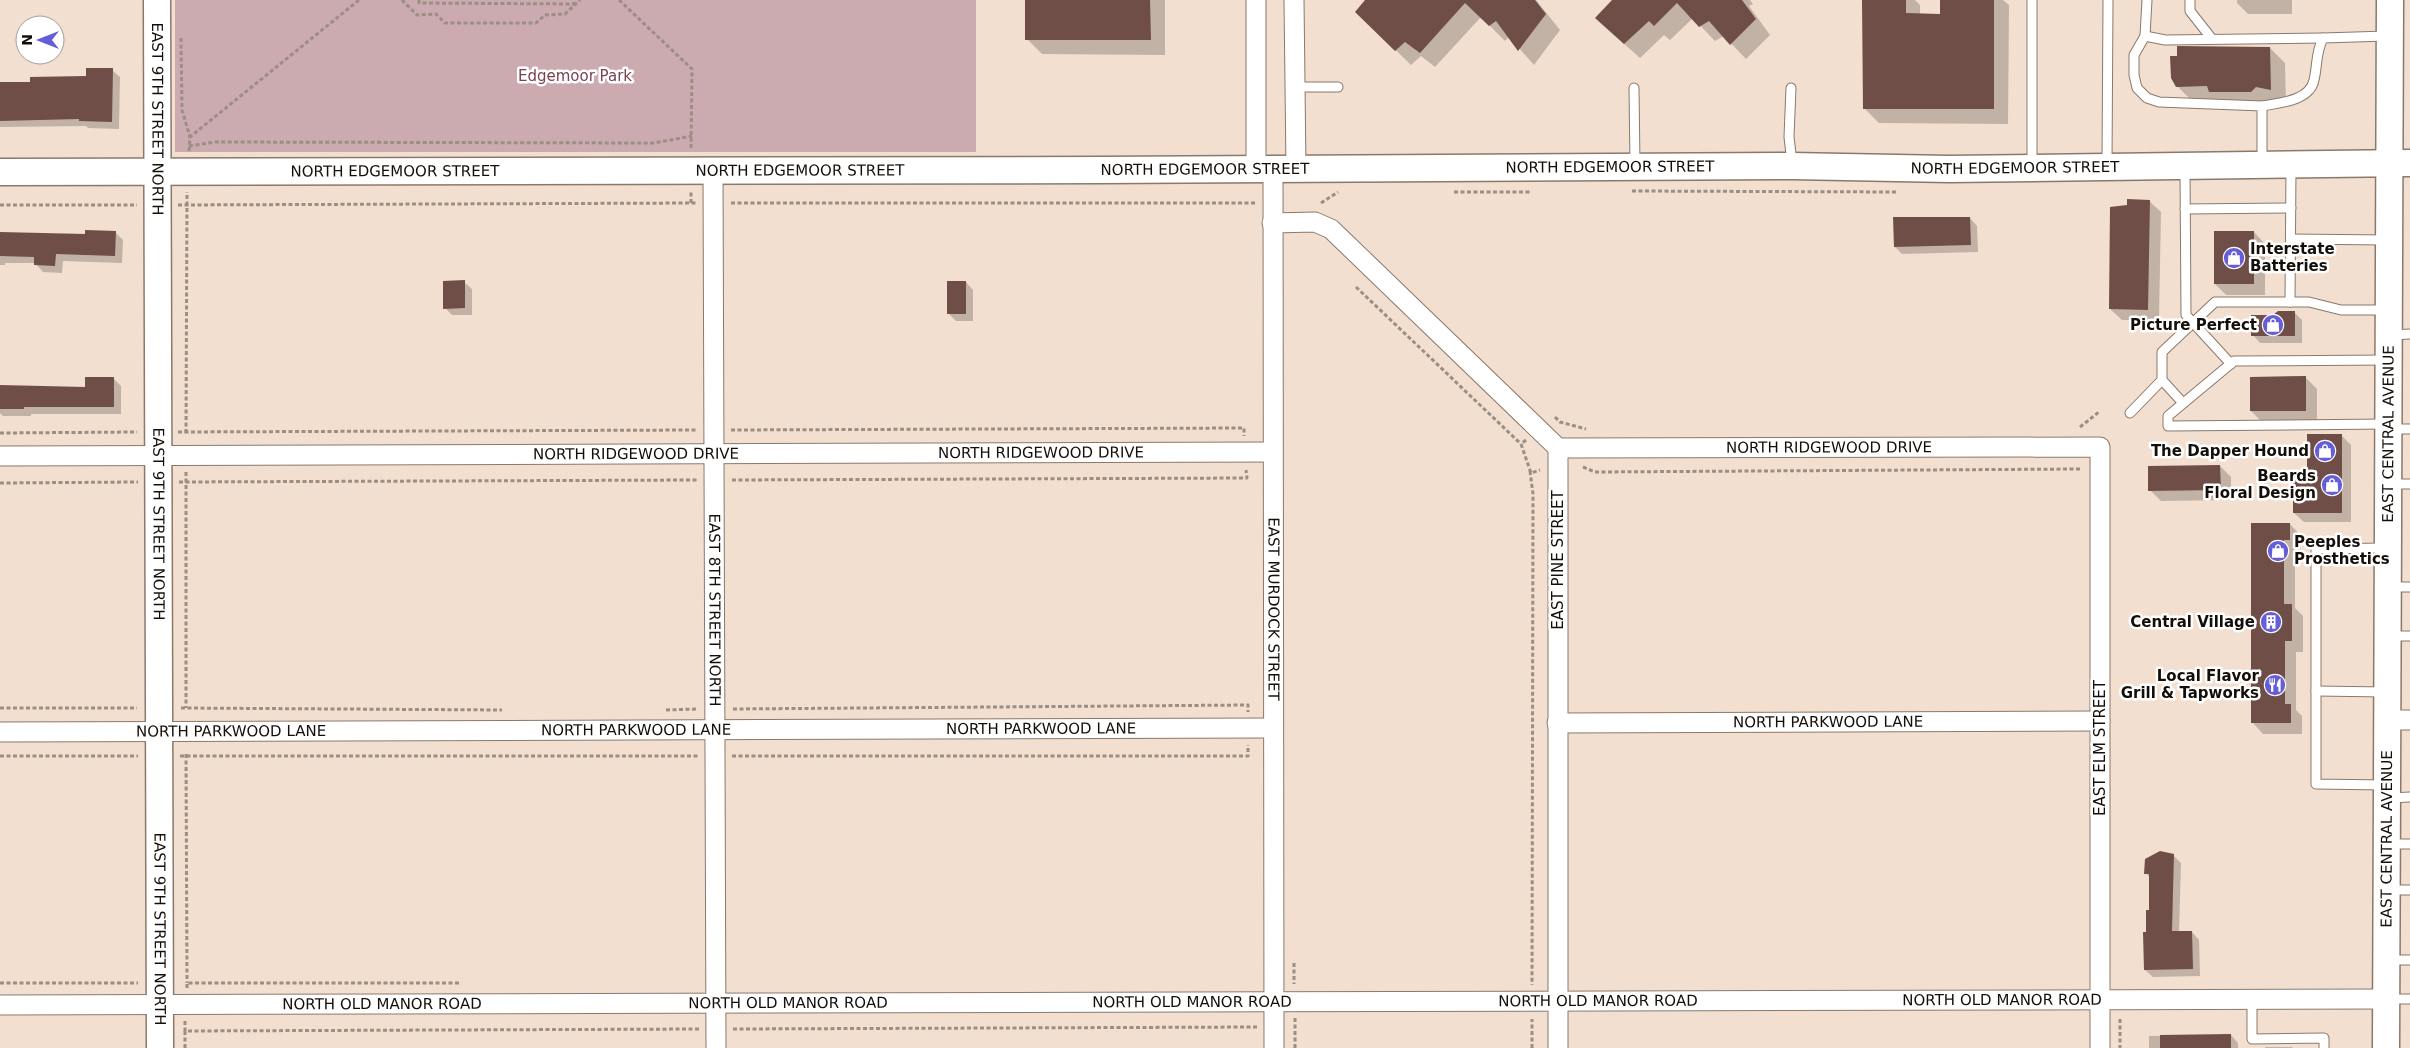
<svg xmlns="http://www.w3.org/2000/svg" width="2410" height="1048" viewBox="0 0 2410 1048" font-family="'DejaVu Sans',sans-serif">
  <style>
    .green { fill: #cbaab0 }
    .shadow { fill: #0003 }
    .building { fill: #6f4e47 }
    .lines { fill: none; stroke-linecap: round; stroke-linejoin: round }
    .lane-casing { stroke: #8a796b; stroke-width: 11 }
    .street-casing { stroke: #8a796b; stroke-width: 21 }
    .secondary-casing { stroke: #8a796b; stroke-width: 29 }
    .path { stroke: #9c8e82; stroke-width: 3; stroke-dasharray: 4 2.5; stroke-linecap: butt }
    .lane { stroke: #fff; stroke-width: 9 }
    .street { stroke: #fff; stroke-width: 19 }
    .secondary { stroke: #fff; stroke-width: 26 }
    .labels { text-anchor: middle; stroke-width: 5; stroke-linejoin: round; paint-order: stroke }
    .park-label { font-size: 15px; fill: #78424f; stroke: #fff }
    .street-label { font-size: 15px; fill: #140e09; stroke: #fff }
    .poi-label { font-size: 15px; font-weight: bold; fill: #140e09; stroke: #fff; text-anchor: end }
  </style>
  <rect width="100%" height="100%" fill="#f2dfcf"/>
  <rect class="green" x="175" y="0" width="801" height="152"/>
  <g class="shadow">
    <polygon points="1027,0 1165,0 1165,55 1042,54 1027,39"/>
    <polygon points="1367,0 1536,0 1560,30 1534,65 1509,37 1505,41 1481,17 1435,67 1421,56 1411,65 1357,12"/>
    <polygon points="1614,0 1750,0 1753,4 1749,6 1770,35 1746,59 1724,36 1715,41 1693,18 1670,40 1664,35 1640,58 1612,33"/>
    <polygon points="1863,0 1915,0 1920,5 1920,15 1941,15 1941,0 2003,0 2009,5 2008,124 1879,123 1864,108"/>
    <polygon points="2237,0 2292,0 2292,14 2248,14 2237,3"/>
    <polygon points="2270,48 2285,63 2286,104 2267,107 2193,102 2177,86"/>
    <polygon points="112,70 120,77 119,129 88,128 86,126 0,127 0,94 31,83 87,77"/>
    <polygon points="2149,201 2161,212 2159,320 2122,320 2110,309"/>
    <polygon points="1970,218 1977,226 1978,252 1902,254 1895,247"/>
    <polygon points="115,232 123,240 122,263 63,261 62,273 43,272 35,263 5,263 5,265 0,265 0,234 87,236"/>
    <polygon points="2254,232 2265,244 2265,295 2226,295 2215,284"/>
    <polygon points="464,282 472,289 472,315 452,315 445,308"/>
    <polygon points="966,282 973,290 973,321 956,321 949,314"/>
    <polygon points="2295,313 2302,320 2302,343 2260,343 2253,335 2253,316"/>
    <polygon points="113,378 121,386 121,414 31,414 31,416 3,416 0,413 0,387 86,388"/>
    <polygon points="2306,378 2317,389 2317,422 2262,422 2251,411"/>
    <polygon points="2341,435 2351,445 2351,522 2304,522 2294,513"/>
    <polygon points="2220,466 2231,477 2231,500 2161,501 2150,490"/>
    <polygon points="2252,524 2290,524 2301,536 2301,551 2295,551 2295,608 2303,616 2303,652 2296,652 2296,710 2302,716 2302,734 2263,734 2252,722"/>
    <polygon points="2173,855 2181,863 2179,933 2192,932 2199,940 2200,976 2153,977 2145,970 2150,911 2150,878 2146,873"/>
    <polygon points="2231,1035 2238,1043 2238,1048 2149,1048 2149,1036"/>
    <polygon points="2265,1047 2292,1047 2293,1048 2265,1048"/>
  </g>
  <g class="building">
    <polygon points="1025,0 1150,0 1151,40 1025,40"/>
    <polygon points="1365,0 1535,0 1546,14 1518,51 1496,21 1489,26 1465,3 1420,53 1405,42 1395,51 1355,12"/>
    <polygon points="1612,0 1742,0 1756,19 1730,45 1709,21 1699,27 1677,3 1654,26 1649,21 1624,44 1595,18"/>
    <polygon points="1862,0 1906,0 1906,13 1940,14 1940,0 1994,0 1994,109 1863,109"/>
    <polygon points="2177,46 2270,47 2271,90 2256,87 2251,92 2209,92 2207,86 2176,87 2171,78 2170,56 2177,56"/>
    <polygon points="86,68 113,68 112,122 79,121 79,119 0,121 0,82 30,82 30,77 86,76"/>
    <polygon points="2127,199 2150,200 2148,310 2109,309 2110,207 2127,205"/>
    <polygon points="1893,217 1970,217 1971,245 1894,247"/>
    <polygon points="85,230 116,231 115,256 56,254 55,266 34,265 34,257 0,256 0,232 85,234"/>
    <rect x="2214" y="231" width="40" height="53"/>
    <polygon points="465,280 465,308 443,309 443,281"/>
    <rect x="947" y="281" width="19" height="33"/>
    <polygon points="2278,311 2295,311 2295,336 2251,336 2251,315 2273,315"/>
    <polygon points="2306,376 2306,411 2250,411 2250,377"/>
    <polygon points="85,377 114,377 114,407 24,407 24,409 0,409 0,385 85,387"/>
    <polygon points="2307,434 2342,434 2342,513 2293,513 2293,477 2307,477"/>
    <polygon points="2220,465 2221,490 2148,491 2148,466"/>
    <polygon points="2251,523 2290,523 2290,540 2284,540 2284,604 2292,604 2292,641 2285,641 2285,704 2291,704 2291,723 2251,723"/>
    <polygon points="2160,851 2174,854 2172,931 2192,931 2193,969 2144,970 2143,932 2146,932 2146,910 2149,910 2149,874 2144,874 2145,859"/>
    <polygon points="2231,1034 2231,1048 2160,1048 2160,1035"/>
  </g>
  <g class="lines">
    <g class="lane-casing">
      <g id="lane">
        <polyline points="2147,0 2145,36 2134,55 2134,75 2137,88 2147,98 2159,102 2262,106 2262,164"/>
        <polyline points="2190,0 2190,11 2212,39"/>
        <polyline points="2145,36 2165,40 2323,38"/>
        <polyline points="1295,87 1338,87"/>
        <polyline points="1634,88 1635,165"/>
        <polyline points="1791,88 1789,137 1792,163"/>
        <path d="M2262 106C2279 103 2310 101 2314 80 2318 63 2315 55 2323 38L2387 36"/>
        <polyline points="2107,164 2108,0"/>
        <polyline points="2032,165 2032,0"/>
        <polyline points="2185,169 2186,315 2231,364"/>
        <polyline points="2185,209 2291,208"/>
        <polyline points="2291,239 2388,240"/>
        <polyline points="2290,302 2291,167"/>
        <polyline points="2390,335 2410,334"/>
        <polyline points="2162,380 2183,403"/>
        <polyline points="2130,413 2162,380 2162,352 2215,302 2309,302 2341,310 2387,310"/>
        <polyline points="2386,424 2168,426 2168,416 2234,361 2387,360"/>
        <polyline points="2391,429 2410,429"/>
        <polyline points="2390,484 2410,484"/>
        <polyline points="2385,548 2316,549 2316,784 2385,785"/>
        <polyline points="2390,587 2410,587"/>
        <polyline points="2390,636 2410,636"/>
        <polyline points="2316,691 2386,692"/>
        <polyline points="2390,798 2410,797"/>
        <polyline points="2389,844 2410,844"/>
        <polyline points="2388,890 2410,890"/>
        <polyline points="2389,960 2410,960"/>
        <polyline points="2389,999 2410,999"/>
        <polyline points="2252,1000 2252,1039 2324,1038 2324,1048"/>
      </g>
    </g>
    <g class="street-casing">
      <g id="street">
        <polyline points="1256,0 1256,169"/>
        <polyline points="1294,0 1296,169"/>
        <path id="s1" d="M1273 169 1274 1048"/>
        <path id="s2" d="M713 171 716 1048"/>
        <polyline points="1272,223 1315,222 1331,229 1558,448 1558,1048"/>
        <path id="s3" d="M1558 448 2100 447V1048"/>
        <path id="s4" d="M0 456 1273 452"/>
        <polyline points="2386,720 2410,720"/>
        <path id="s5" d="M1557 723 2100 721"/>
        <path id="s6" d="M0 732 1273 728"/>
        <path id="s7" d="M0 1005 2386 999"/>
      </g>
    </g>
    <g class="secondary-casing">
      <g id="secondary">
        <path id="s8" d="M157 0 160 1048"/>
        <path id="s9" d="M0 172 1101 170 1792 166 1949 169 2410 163"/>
        <path id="s10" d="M2386 1048 2390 0"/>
      </g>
    </g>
    <g class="path">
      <polyline points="402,0 417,15 436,14 445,23 536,23 545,15 565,14 580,0"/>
      <polyline points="419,0 419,3 574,4 574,0"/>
      <polyline points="619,0 692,69 691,150"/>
      <polyline points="181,38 182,110 190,137"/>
      <polyline points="189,146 215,142 654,143 692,136"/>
      <polyline points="189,151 190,137 359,0"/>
      <polyline points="1632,191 1898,192"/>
      <polyline points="1454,192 1530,192"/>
      <polyline points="691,203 691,191"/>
      <polyline points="731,203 1257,203"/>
      <polyline points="1321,203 1338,192"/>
      <polyline points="0,205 137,205"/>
      <polyline points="178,205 697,203"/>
      <polyline points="1356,287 1521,444"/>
      <polyline points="1555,417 1560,422 1586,429"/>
      <polyline points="2080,427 2099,412"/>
      <polyline points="731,430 1244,428 1244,436"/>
      <polyline points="178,432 697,430"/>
      <polyline points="0,433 137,432"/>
      <polyline points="186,433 187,192"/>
      <polyline points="1526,440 1521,444 1531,473 1540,470"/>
      <polyline points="1583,467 1595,472 2080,469"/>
      <polyline points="1530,471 1533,494 1532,985"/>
      <polyline points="186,472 186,708"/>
      <polyline points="732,480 1247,478 1246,470"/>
      <polyline points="179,482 698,480"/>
      <polyline points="0,483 138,482"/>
      <polyline points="0,708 137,708"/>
      <polyline points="181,708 502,710"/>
      <polyline points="733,709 1248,705 1248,712"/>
      <polyline points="666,710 697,709"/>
      <polyline points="186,754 187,983"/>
      <polyline points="0,756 138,756"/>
      <polyline points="180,756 698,756"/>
      <polyline points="732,756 1248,756 1248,745"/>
      <polyline points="1294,963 1294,984"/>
      <polyline points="0,983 138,983"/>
      <polyline points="187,988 187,983 459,983"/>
      <polyline points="1295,1018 1295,1048"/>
      <polyline points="2120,1019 2120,1048"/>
      <polyline points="185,1021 185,1031 699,1029"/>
      <polyline points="733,1029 1257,1027"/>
      <polyline points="185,1031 185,1048"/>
      <polyline points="1532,1048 1532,1019"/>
    </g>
    <use href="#lane" class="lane"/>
    <use href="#street" class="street"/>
    <use href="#secondary" class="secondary"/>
  </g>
  <defs>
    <g id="shop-disc" transform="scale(1.125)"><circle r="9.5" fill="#655ed7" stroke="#fff"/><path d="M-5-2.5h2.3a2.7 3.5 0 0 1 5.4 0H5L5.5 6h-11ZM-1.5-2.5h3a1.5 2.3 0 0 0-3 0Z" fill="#fff"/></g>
    <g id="building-disc" transform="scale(1.125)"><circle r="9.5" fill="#655ed7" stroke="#fff"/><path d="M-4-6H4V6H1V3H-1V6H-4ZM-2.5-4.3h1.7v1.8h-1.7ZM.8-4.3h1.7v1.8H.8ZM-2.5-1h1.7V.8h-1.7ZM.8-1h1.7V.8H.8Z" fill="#fff"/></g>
    <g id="restaurant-disc" transform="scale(1.125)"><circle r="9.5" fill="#655ed7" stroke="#fff"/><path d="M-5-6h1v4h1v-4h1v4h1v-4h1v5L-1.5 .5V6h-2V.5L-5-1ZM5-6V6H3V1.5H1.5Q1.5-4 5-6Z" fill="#fff"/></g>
  </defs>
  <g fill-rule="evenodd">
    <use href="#shop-disc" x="2234" y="258"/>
    <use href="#shop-disc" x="2273" y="325"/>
    <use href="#shop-disc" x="2325" y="451"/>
    <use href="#shop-disc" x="2332" y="485"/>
    <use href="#shop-disc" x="2278" y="551"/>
    <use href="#building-disc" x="2271" y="622"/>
    <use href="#restaurant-disc" x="2275" y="685"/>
  </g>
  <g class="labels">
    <g class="park-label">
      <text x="575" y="81">Edgemoor Park</text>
    </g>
    <g class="street-label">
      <text dy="5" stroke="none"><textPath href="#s8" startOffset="119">EAST 9TH STREET NORTH</textPath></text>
      <text dy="5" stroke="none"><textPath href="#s9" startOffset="1610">NORTH EDGEMOOR STREET</textPath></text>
      <text dy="5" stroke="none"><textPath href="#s9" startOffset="2015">NORTH EDGEMOOR STREET</textPath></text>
      <text dy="5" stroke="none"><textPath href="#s9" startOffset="1205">NORTH EDGEMOOR STREET</textPath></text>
      <text dy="5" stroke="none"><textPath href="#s9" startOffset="395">NORTH EDGEMOOR STREET</textPath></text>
      <text dy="5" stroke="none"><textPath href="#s9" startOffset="800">NORTH EDGEMOOR STREET</textPath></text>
      <text dy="5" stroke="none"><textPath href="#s10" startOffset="614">EAST CENTRAL AVENUE</textPath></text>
      <text dy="5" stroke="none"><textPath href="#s3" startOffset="271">NORTH RIDGEWOOD DRIVE</textPath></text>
      <text dy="5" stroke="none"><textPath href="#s4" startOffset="1041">NORTH RIDGEWOOD DRIVE</textPath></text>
      <text dy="5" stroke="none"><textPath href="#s4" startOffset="636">NORTH RIDGEWOOD DRIVE</textPath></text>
      <text dy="5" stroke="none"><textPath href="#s8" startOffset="524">EAST 9TH STREET NORTH</textPath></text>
      <text transform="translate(1558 560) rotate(-90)" y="5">EAST PINE STREET</text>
      <text dy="5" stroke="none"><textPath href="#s1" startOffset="440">EAST MURDOCK STREET</textPath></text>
      <text dy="5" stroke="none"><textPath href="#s2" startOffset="439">EAST 8TH STREET NORTH</textPath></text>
      <text dy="5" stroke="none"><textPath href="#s5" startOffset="271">NORTH PARKWOOD LANE</textPath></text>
      <text dy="5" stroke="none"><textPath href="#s6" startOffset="1041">NORTH PARKWOOD LANE</textPath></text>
      <text dy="5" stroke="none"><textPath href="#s6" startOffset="636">NORTH PARKWOOD LANE</textPath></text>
      <text dy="5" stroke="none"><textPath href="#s6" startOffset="231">NORTH PARKWOOD LANE</textPath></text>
      <text transform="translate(2100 748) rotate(-90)" y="5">EAST ELM STREET</text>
      <text dy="5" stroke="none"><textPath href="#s10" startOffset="209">EAST CENTRAL AVENUE</textPath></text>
      <text dy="5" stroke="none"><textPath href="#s8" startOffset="929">EAST 9TH STREET NORTH</textPath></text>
      <text dy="5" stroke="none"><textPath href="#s7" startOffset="2002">NORTH OLD MANOR ROAD</textPath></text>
      <text dy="5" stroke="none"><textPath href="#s7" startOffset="1598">NORTH OLD MANOR ROAD</textPath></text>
      <text dy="5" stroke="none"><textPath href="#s7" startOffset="1192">NORTH OLD MANOR ROAD</textPath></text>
      <text dy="5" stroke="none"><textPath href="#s7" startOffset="788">NORTH OLD MANOR ROAD</textPath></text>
      <text dy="5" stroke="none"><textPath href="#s7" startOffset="382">NORTH OLD MANOR ROAD</textPath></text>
    </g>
    <g class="poi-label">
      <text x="2250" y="254" text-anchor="start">Interstate<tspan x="2250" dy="17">Batteries</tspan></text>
      <text x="2257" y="330">Picture Perfect</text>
      <text x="2309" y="456">The Dapper Hound</text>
      <text x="2316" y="481">Beards<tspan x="2316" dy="17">Floral Design</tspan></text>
      <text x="2294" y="547" text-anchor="start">Peeples<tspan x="2294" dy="17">Prosthetics</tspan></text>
      <text x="2255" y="627">Central Village</text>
      <text x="2259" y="681">Local Flavor<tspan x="2259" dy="17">Grill &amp; Tapworks</tspan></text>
    </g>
  </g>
  <g transform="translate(40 40) rotate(270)"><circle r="24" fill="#ffffff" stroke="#a19f9d"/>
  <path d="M0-4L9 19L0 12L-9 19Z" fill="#655ed7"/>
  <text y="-8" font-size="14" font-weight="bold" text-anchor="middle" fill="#140e09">N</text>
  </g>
</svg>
